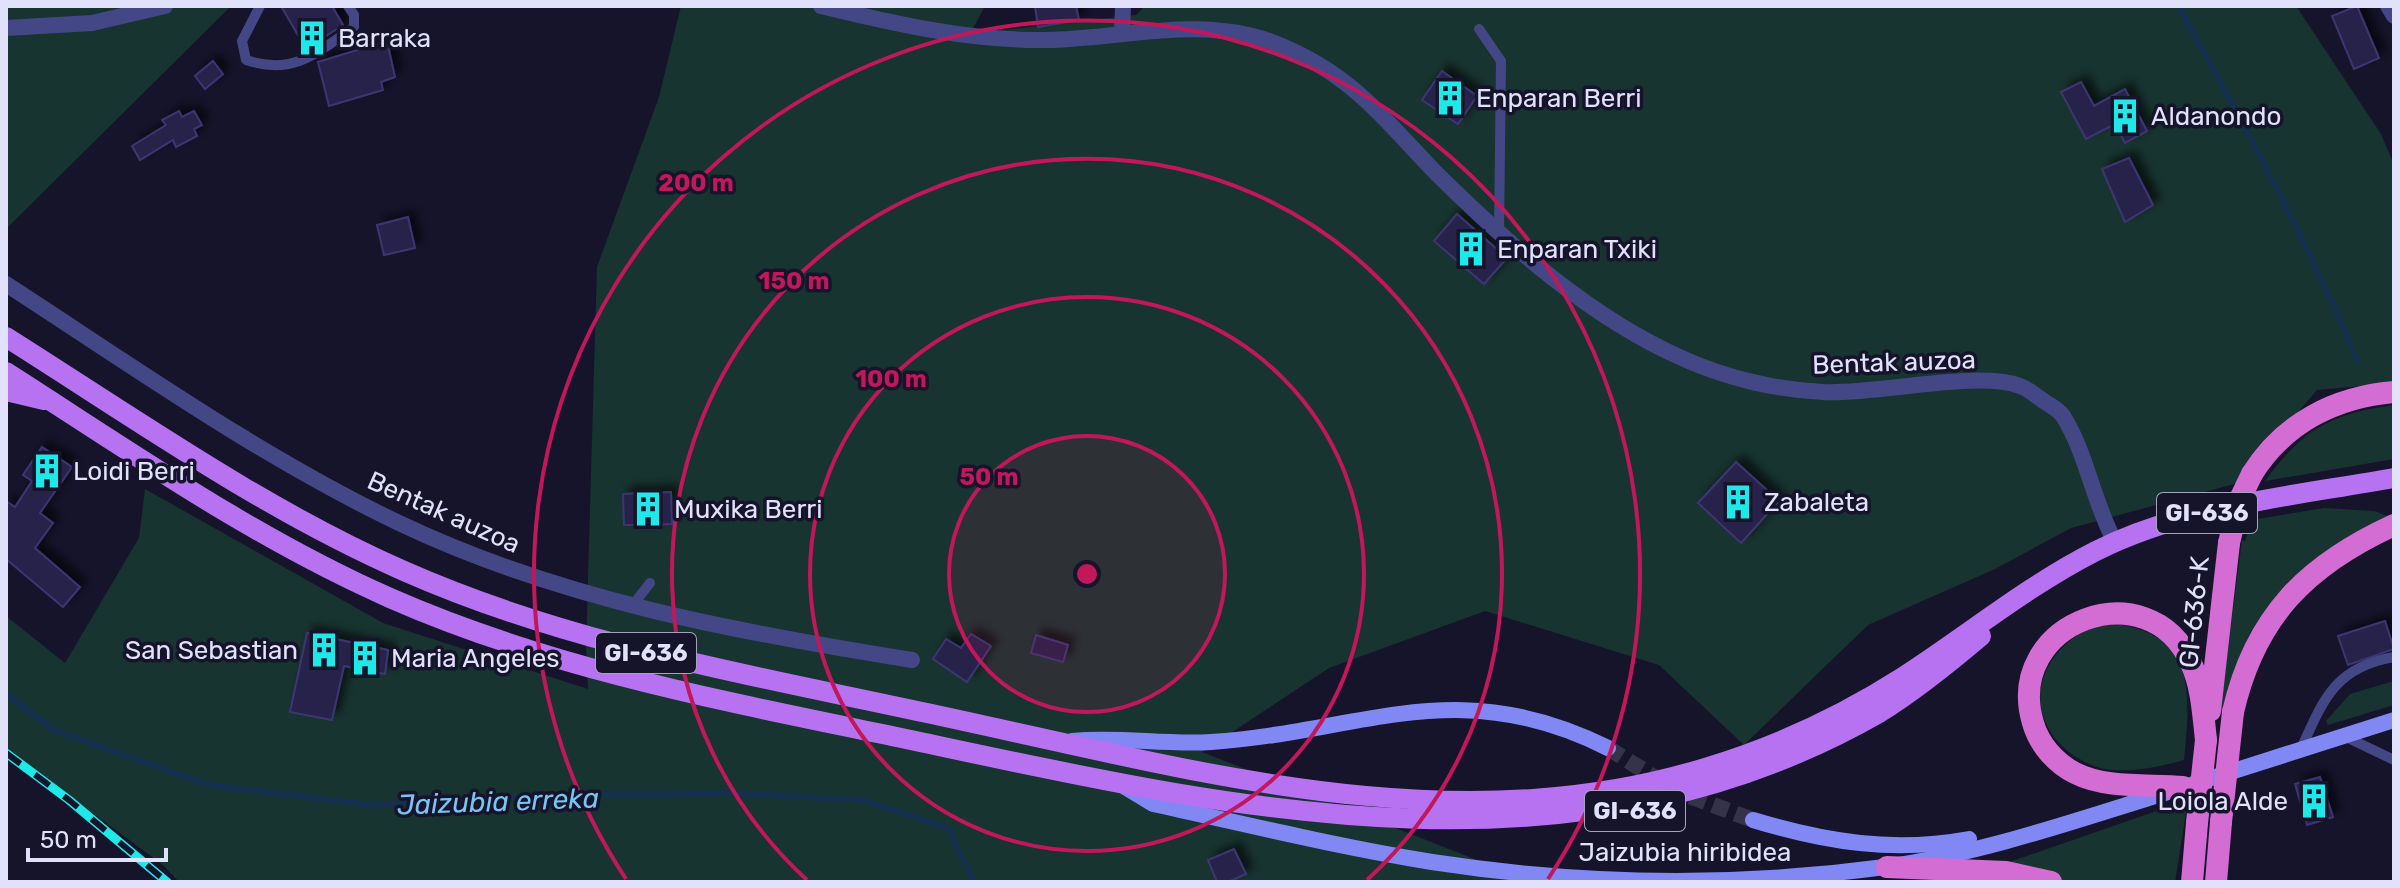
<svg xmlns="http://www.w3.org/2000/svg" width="2400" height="888" viewBox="0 0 2400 888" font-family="Rubik,sans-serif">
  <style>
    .green { fill: #183430 }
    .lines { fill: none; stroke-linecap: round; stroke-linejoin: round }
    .stream { stroke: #152f4e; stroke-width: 6 }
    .building { fill: #26224a; stroke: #3d3673; stroke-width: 2; filter: url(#shadow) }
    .secondary-tunnel { stroke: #34334a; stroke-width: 16; stroke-dasharray: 16 8; stroke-linecap: butt }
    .service { stroke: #444785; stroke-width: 10 }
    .minor { stroke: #444785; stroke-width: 16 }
    .secondary { stroke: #8188f3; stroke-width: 16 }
    .primary { stroke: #b672f1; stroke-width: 20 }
    .trunk { stroke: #d36cd3; stroke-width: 22 }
    .rail-casing { stroke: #1fe8e9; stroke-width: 9 }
    .rail { stroke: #16142b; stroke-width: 6; stroke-dasharray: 18; stroke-linecap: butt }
    .trunk-bridge { stroke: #d36cd3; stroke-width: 22 }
    .ring { fill: none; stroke: #c2185b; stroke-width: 4 }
    .labels { text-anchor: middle; stroke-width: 7; stroke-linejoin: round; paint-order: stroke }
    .shield { fill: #16142b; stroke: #a4a4bd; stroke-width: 2 }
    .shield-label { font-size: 24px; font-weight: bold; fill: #e1e1fc }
    .poi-label { font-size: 26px; fill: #e1e1fc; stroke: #16142b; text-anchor: start }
    .street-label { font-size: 26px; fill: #e1e1fc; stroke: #16142b }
    .water-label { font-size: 28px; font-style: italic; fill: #79c5f2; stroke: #16142b }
    .centre { fill: #c2185b; stroke: #16142b; stroke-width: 4 }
    .ring-label { font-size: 24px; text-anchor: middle; font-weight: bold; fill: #c2185b; stroke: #16142b; stroke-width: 7; stroke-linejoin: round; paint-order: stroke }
  </style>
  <defs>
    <filter id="shadow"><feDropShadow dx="7" dy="-7" stdDeviation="4" flood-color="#0009"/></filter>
  </defs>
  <rect width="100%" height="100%" fill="#16142b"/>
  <g class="green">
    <polygon points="6,6 231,6 6,229"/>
    <polygon points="681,6 985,6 970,34 1136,15 1145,6 2296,6 2381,134 2394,165 2394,383 2317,390 2238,483 2071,528 1995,569 1868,625 1744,745 1659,665 1485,611 1329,668 1202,752 1533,882 179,882 163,865 6,749 6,616 65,663 139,538 145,489 383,623 588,689 586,647 597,267 659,97"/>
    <path d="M2394 405V459L2265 481C2303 429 2330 414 2394 405Z"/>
    <path d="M2324 508 2374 511 2388 516C2330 544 2280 578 2249 636 2237 659 2231 688 2223 713L2220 712 2242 540 2245 541 2252 520Z"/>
    <path d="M2107 623C2196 631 2191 689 2184 760 2156 768 2115 777 2087 763 2029 735 2024 671 2078 635 2086 630 2098 627 2107 623Z"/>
    <polygon points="2394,681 2394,705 2328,725 2326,721 2350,694"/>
    <polygon points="2188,800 2175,882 1990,882 1998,866"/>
  </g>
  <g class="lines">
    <g class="stream">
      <path d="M2178 6C2243 122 2306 237 2357 361"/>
      <polyline points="6,694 54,730 209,785 370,805 530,796 729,793 862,800 948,828 974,882"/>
    </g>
  </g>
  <g class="building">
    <polygon points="281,6 332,6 343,25 306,49"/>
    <polygon points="1035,6 1076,6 1079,20 1038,27"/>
    <polygon points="2357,6 2379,58 2354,69 2332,16"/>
    <polygon points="387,41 395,77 381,82 383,90 329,106 318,62"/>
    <polygon points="213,61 223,74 205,89 195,76"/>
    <polygon points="1442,71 1477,96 1458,124 1422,100"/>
    <polygon points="2081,82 2094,106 2125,89 2147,131 2125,143 2115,124 2086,139 2061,92"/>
    <polygon points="179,111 182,117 194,111 202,125 194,129 197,136 176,147 173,140 140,160 132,146 166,125 162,120"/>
    <polygon points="2129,158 2153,205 2125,222 2102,169"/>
    <polygon points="1457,214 1507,258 1484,284 1434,241"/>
    <polygon points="408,217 415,248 384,255 377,225"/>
    <polygon points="42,447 72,467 40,513 53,523 35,548 80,587 63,607 6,559 6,501 15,507 32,481 23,475"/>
    <polygon points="1736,462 1779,501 1741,543 1698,503"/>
    <polygon points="671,492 672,524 624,525 623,494"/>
    <polygon points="2385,621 2394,649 2348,665 2338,636"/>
    <polygon points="307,633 388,650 385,674 344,666 332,720 290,712"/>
    <polygon points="971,634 991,646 967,682 933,659 946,639 961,648"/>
    <polygon points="1036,635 1068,645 1063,662 1031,653"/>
    <polygon points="2320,777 2333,817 2307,825 2295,784"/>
    <polygon points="1234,849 1246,874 1228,882 1217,882 1208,860"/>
  </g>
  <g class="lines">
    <polyline class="secondary-tunnel" points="1608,748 1676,791 1753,820"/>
    <g class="service">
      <path d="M260 6 242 41 246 60C293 76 317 53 354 27V15L348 6"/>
      <polyline points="1479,29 1501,61 1499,232"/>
      <polyline points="632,606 650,583"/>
      <polyline points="2344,736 2394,760"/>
      <path d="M2301 749C2323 700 2335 667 2394 657"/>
    </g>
    <g class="minor">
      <path d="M821 6C895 24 970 41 1046 40 1120 39 1200 15 1272 42 1350 72 1381 116 1436 173 1508 244 1590 318 1684 359 1726 378 1777 390 1823 392 1875 395 1978 370 2020 386 2029 389 2037 397 2045 402 2052 406 2059 410 2063 416 2087 454 2093 502 2115 542"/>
      <polyline points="2388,6 2394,16"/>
      <polyline points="6,28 92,23 165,6"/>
      <polyline points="1122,32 1123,6"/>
      <path d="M6 284C134 367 261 457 399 523 561 600 736 632 912 660"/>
    </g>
    <g class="secondary">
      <path d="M1072 741C1118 736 1164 745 1211 742 1362 732 1457 672 1608 748"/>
      <polyline points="2193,784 2394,720"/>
      <path d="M1125 787 1153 804C1245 824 1338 847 1432 862 1581 885 1735 887 1885 867 1983 853 2077 820 2171 791"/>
      <path d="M1753 820C1826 842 1893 853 1969 839"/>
    </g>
    <g class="primary">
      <path d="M6 337C136 419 263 509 404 571 569 644 746 674 922 712 1179 766 1445 847 1705 768 1775 747 1842 716 1903 677 1968 635 2027 586 2096 551 2187 505 2295 496 2394 478"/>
      <path d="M6 372C131 452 254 538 390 598 556 671 734 703 911 740 1238 810 1573 888 1879 713 1916 690 1948 664 1981 636"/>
      <polyline points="6,391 44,400"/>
    </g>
    <g class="trunk">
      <path d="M2252 474C2284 423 2335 397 2394 392"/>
      <polyline points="2210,711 2229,543"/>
      <path d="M2233 712C2255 616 2307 565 2394 525"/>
      <path d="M2183 787C2149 784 2106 789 2075 773 2055 763 2039 744 2033 723 2003 622 2149 568 2191 663 2202 687 2203 714 2206 740"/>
      <polyline points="1887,867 2006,872 2051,882"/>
      <polyline points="2192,882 2197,823"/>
      <polyline points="2216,882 2221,822"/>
    </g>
    <g class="rail-casing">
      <polyline id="rail" points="6,753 69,800 167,882"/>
    </g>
    <use href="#rail" class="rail"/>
    <g class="trunk-bridge">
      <polyline points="2229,543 2239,501 2252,474"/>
      <polyline points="2221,822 2233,712"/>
      <polyline points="2197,823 2206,740"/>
    </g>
  </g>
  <circle cx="1087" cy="574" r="138" fill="#c2185b" fill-opacity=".12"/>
  <g class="ring">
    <circle cx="1087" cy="574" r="138"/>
    <circle cx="1087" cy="574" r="277"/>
    <path d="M807 880A415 415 0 1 1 1367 880"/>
    <path d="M626 879A553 553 0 1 1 1548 879"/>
  </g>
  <defs>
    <g id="building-bare" transform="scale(2.76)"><path d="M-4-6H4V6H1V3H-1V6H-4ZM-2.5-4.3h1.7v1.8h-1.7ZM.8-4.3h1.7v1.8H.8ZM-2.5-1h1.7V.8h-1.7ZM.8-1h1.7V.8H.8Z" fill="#1fe8e9" stroke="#16142b" stroke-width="2.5" paint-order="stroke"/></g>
  </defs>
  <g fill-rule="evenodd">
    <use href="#building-bare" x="312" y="38"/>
    <use href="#building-bare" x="1450" y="98"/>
    <use href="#building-bare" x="2125" y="116"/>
    <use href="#building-bare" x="1471" y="249"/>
    <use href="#building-bare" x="47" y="471"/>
    <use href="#building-bare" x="1738" y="502"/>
    <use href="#building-bare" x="648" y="509"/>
    <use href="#building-bare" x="324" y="650"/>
    <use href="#building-bare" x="365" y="658"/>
    <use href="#building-bare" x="2314" y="801"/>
  </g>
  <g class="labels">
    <g class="shield">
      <rect x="2157" y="493" width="100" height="40" rx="6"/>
      <rect x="596" y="633" width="100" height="40" rx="6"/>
      <rect x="1585" y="791" width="100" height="40" rx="6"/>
    </g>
    <g class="shield-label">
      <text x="2207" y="521">GI-636</text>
      <text x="646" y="661">GI-636</text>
      <text x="1635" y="819">GI-636</text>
    </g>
    <g class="poi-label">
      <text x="338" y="47">Barraka</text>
      <text x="1476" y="107">Enparan Berri</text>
      <text x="2151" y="125">Aldanondo</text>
      <text x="1497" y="258">Enparan Txiki</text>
      <text x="73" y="480">Loidi Berri</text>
      <text x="1764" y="511">Zabaleta</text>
      <text x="674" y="518">Muxika Berri</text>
      <text x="298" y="659" text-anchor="end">San Sebastian</text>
      <text x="391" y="667">Maria Angeles</text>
      <text x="2288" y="810" text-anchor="end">Loiola Alde</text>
    </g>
    <g class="street-label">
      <text transform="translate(1894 362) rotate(-2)" y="9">Bentak auzoa</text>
      <text transform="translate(444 512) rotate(24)" y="9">Bentak auzoa</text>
      <text transform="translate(2194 612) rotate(-84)" y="9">GI-636-K</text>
      <text x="1685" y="861">Jaizubia hiribidea</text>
    </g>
    <g class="water-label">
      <text transform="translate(498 801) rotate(-2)" y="10">Jaizubia erreka</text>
    </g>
  </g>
  <circle cx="1087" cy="574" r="12" class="centre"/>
  <g class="ring-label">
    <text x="696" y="191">200 m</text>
    <text x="794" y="289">150 m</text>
    <text x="891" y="387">100 m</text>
    <text x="989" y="485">50 m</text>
  </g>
  <rect width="2400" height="888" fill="none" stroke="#e1e1fc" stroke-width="16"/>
  <path d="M28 848v12h138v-12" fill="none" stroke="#e1e1fc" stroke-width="4"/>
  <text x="40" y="848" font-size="24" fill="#e1e1fc" stroke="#16142b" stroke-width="6" paint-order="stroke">50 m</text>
</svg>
